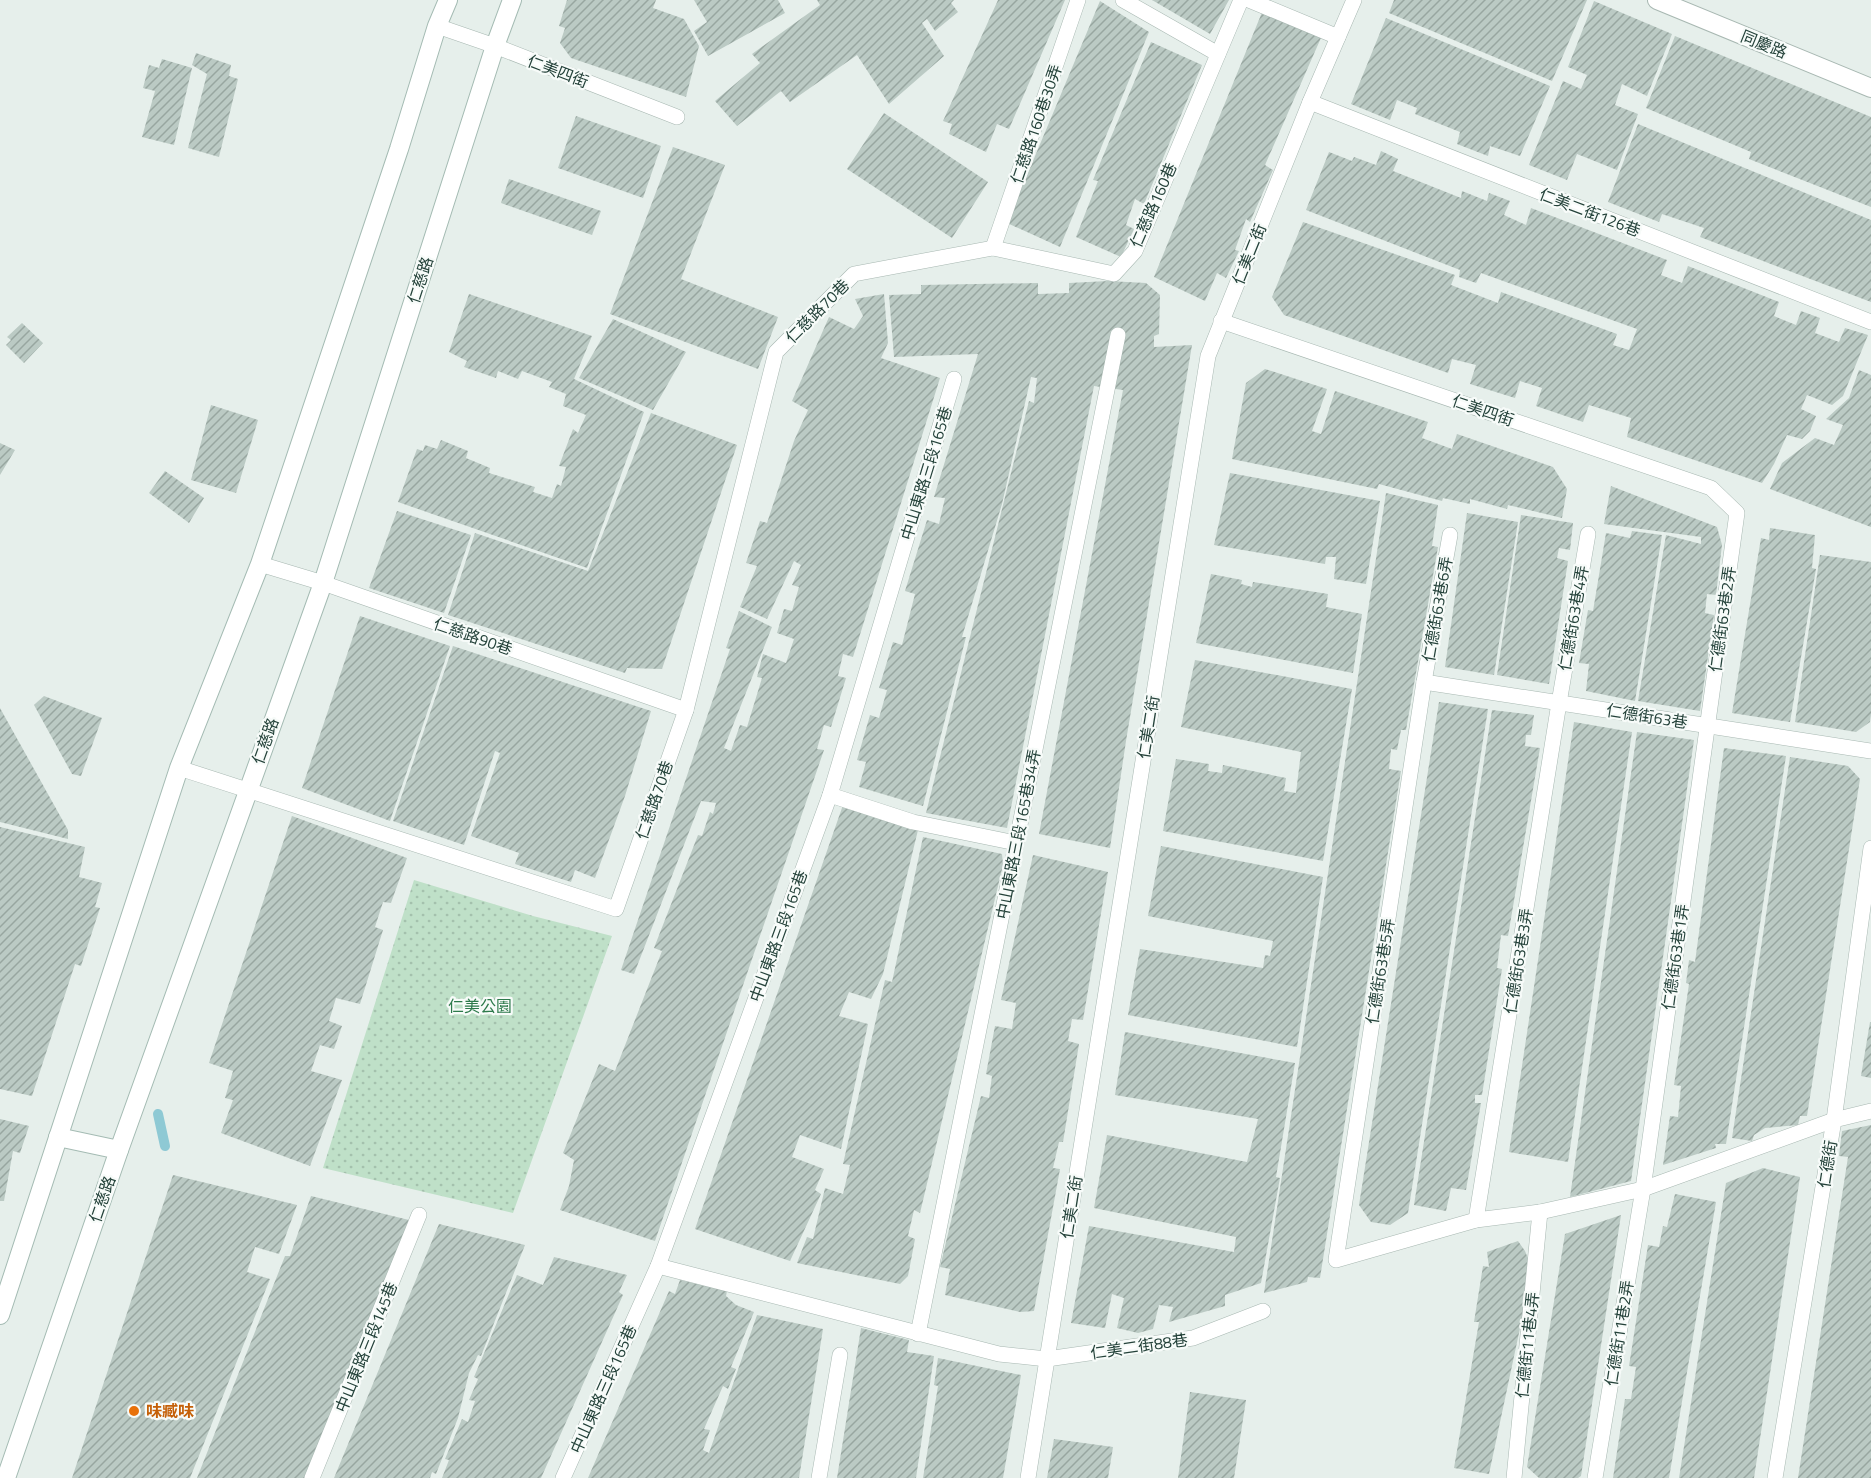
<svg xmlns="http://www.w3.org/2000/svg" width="1871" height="1478" viewBox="0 0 1871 1478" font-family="'Titillium Web','Noto Sans TC',sans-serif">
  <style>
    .park { fill: url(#park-dots) }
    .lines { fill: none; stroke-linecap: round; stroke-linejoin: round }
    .stream { stroke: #8ec9d4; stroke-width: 10 }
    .building { fill: url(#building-hatch) }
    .lane-casing { stroke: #a8b8b2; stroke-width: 16 }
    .street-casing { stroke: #a8b8b2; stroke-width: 20 }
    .secondary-casing { stroke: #a4bbb3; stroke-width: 20 }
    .lane { stroke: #fff; stroke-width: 15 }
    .street { stroke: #fff; stroke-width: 18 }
    .secondary { stroke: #fff; stroke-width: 18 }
    .food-dot { fill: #e8710a; stroke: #f7fbf9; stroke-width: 2 }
    .labels { text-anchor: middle; stroke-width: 4.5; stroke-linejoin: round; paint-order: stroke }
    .street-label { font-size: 16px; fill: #24423a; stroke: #f7fbf9 }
    .park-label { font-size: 16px; fill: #2d7a4b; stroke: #f7fbf9 }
    .food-label { font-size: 16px; font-weight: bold; fill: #c56008; stroke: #f7fbf9; text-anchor: start }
  </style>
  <defs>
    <pattern id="park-dots" width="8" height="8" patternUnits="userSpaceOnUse" patternTransform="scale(1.5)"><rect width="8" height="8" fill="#bfe0c8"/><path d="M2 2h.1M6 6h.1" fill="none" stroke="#a4c1ad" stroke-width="1.8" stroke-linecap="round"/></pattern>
    <pattern id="building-hatch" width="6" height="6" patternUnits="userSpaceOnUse" patternTransform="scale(1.5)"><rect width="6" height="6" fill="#bbcac4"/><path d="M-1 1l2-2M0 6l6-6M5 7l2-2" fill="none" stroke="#98a6a0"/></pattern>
  </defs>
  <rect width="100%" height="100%" fill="#e6efeb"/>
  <polygon class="park" points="414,880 533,916 612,936 513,1213 323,1168"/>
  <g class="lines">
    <polyline class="stream" points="158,1114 165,1146"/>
  </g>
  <g class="building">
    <polygon points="567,0 656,0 653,8 684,19 699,46 686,97 571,58 560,43 565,28 559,26"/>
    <polygon points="694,0 778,0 785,13 708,56 694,31 707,22"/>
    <polygon points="817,0 954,0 951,3 958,12 935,31 927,19 922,23 944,56 889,104 857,55 790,102 781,91 737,126 715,101 760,63 752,54 820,5"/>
    <polygon points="998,0 1065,0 1009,129 997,124 986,152 949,134 952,124 943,121"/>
    <polygon points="1152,0 1229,0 1210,34"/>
    <polygon points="1394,0 1587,0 1552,81 1389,13"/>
    <polygon points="1100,1 1149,32 1060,247 1007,223"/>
    <polygon points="1594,1 1672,34 1647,96 1622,84 1615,105 1638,114 1617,170 1577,154 1567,180 1529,165 1563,81 1581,89 1587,75 1568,67"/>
    <polygon points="1265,5 1324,31 1265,165 1273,170 1250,222 1246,219 1235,250 1239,251 1226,278 1217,273 1205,301 1154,277"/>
    <polygon points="1386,18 1550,86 1520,156 1490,146 1488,156 1457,144 1460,132 1415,114 1417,108 1397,100 1390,120 1351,104"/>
    <polygon points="1675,36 1871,117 1871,207 1749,159 1751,152 1646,108"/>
    <polygon points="1151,42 1202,65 1144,204 1135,199 1126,225 1134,229 1121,257 1076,237 1098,181 1093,180"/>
    <polygon points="196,53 231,65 229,76 238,79 219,157 188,148 207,74 192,65"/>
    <polygon points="162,59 192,68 174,145 142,137 155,91 143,88 149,65 159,68"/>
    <polygon points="884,113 988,182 952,238 847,169"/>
    <polygon points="576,116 661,146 643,198 558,168"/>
    <polygon points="1638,124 1871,220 1871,302 1700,237 1704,228 1662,214 1659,222 1608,202"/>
    <polygon points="673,147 725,165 681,279 778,317 758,369 610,314"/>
    <polygon points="1381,151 1398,159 1393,171 1461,198 1462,191 1487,201 1489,193 1510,201 1504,215 1526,225 1531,208 1667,260 1661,275 1682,283 1688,266 1779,302 1774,316 1796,325 1801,311 1820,318 1815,333 1839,342 1845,328 1868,335 1843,396 1832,405 1807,395 1801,409 1816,416 1810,431 1802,439 1787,435 1774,464 1762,483 1627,437 1631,418 1589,405 1583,422 1536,406 1542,388 1520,381 1515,398 1470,384 1476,365 1452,359 1448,373 1284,315 1272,297 1303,222 1455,275 1451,285 1498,303 1501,292 1617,334 1613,345 1629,350 1637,329 1481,273 1476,283 1459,277 1460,270 1306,210 1329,152 1352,161 1354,157 1376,165"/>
    <polygon points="509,179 601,211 592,235 501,203"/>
    <polygon points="1108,281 1146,283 1160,295 1159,334 1154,336 1154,347 1192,345 1126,741 1110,848 1039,834 1123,390 1094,386 1007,828 926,813 1029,401 1034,403 1037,378 1031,377 1002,504 962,637 966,637 923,806 859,787 866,762 857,760 870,715 879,718 887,690 879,688 893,642 902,645 915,594 905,591 927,520 939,524 945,498 934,497 978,354 894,357 889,295 921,294 921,285 1038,283 1038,294 1069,293 1069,283"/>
    <polygon points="469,294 592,336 574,379 644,412 587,568 398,502 417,449 423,451 425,445 437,449 441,440 468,451 466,458 490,468 489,473 535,487 533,492 552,498 557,484 561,486 566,467 559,466 573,429 578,433 586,415 563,406 566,394 549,387 552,382 522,371 518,379 498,371 496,378 464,367 467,361 449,352"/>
    <polygon points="884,294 888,343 881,358 940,378 853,657 843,654 838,676 846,678 831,727 824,725 817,749 824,750 655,1241 560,1210 569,1186 574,1160 563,1153 599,1064 615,1071 662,951 654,948 698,835 702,836 710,812 713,814 716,803 701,801 634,974 621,970 730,649 726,648 739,611 772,627 724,748 731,751 740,725 747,727 762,678 757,677 763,654 786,663 794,639 777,633 784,609 792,611 799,587 792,585 801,565 794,561 767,619 740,607 757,566 746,563 760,521 767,523 794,441 808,410 792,401 829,317 854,329 863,316 855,299"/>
    <polygon points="613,319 686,352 653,410 579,378"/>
    <polygon points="22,323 43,343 24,363 6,345 11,340 7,337"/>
    <polygon points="1265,369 1327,389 1312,431 1321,434 1335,391 1428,422 1422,438 1452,449 1457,434 1553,467 1567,489 1562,518 1508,505 1507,509 1470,499 1470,504 1443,498 1442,501 1379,484 1377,489 1232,459 1246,383"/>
    <polygon points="1859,370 1871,375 1871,527 1770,489 1782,463 1815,438 1834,445 1843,425 1826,419 1849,398"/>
    <polygon points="211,405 258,420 236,493 191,480"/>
    <polygon points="651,413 737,445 662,669 627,668 625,673 448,615 475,533 588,571"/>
    <polygon points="0,443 15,450 0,475"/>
    <polygon points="165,471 204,498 189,523 149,493"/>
    <polygon points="1230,473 1380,501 1366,584 1334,579 1336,557 1326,557 1325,564 1214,545"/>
    <polygon points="1611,486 1717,527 1722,545 1716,595 1707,594 1705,613 1714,615 1700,711 1638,701 1666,535 1701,544 1701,537 1604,524"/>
    <polygon points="1386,493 1438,505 1432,546 1438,547 1406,730 1401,730 1397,750 1391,749 1389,769 1401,771 1320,1278 1308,1277 1307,1282 1264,1293"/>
    <polygon points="397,511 471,535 444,613 369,588"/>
    <polygon points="1467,513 1518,522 1494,675 1445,667"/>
    <polygon points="1521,515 1573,523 1570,550 1559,548 1557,558 1568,561 1549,684 1497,675"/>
    <polygon points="1770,528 1815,535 1812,568 1816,569 1790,722 1732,713 1761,538 1769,540"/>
    <polygon points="1632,531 1662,535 1635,701 1586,691 1589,664 1579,663 1588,610 1593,611 1606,533 1630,538"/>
    <polygon points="1820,555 1871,562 1871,714 1870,722 1856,732 1795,722"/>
    <polygon points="1211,574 1242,580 1241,584 1252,587 1253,582 1328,594 1326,607 1362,614 1353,673 1196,643"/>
    <polygon points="360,616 450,646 390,821 302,788"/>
    <polygon points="453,646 651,711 625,796 595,878 575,870 571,882 515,864 519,853 471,836 500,753 495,751 464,845 393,821"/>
    <polygon points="1195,660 1352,689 1323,861 1163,831 1176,759 1209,764 1208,771 1222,773 1223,765 1286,778 1284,791 1296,793 1301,752 1181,727"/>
    <polygon points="44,696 102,718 81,776 72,774 34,705"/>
    <polygon points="1439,702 1488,709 1408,1213 1390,1225 1371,1222 1359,1205"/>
    <polygon points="0,708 68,830 68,839 0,822"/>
    <polygon points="1492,710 1534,715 1531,735 1526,735 1525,746 1540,748 1508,936 1501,935 1497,968 1502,969 1482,1095 1475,1095 1475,1103 1481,1103 1466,1190 1451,1188 1446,1211 1414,1205"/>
    <polygon points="1574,722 1632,732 1568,1162 1509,1152"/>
    <polygon points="1637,732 1694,740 1631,1181 1570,1197"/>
    <polygon points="1724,748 1786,756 1726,1144 1715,1144 1716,1148 1663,1165 1670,1116 1678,1117 1681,1086 1674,1085 1689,984 1686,983 1689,960 1695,962"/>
    <polygon points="1790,757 1848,766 1860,779 1807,1116 1800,1116 1798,1125 1765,1128 1754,1135 1752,1141 1732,1138"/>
    <polygon points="843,805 918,830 883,974 871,999 849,992 839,1016 868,1024 841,1149 800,1135 792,1157 824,1169 815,1190 821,1194 790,1261 695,1229"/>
    <polygon points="292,816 407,858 391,903 383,902 375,927 383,930 360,1004 336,998 329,1021 342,1026 334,1049 320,1045 311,1071 342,1080 310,1166 221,1133 233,1100 225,1098 233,1071 209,1063"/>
    <polygon points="0,827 85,847 79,877 102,883 95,907 100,908 81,966 75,964 32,1096 0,1089"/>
    <polygon points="923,837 1002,854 1003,865 920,1213 914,1210 908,1236 915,1239 908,1276 900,1284 797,1263 807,1237 813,1239 825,1188 843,1194 850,1165 843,1164 885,980 892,982"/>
    <polygon points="1161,846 1323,877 1297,1047 1128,1015 1140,949 1263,968 1265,955 1270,956 1273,941 1148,916"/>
    <polygon points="1033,855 1108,872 1083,1020 1072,1019 1068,1041 1079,1044 1063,1142 1059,1142 1053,1168 1060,1169 1034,1311 1020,1312 945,1295 950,1269 940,1267 981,1096 989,1098 992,1076 986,1074 995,1026 1012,1029 1016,1003 1001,1000"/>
    <polygon points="1870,1022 1871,1022 1871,1078 1861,1076"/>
    <polygon points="1125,1032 1295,1063 1276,1177 1280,1178 1261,1283 1225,1295 1225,1306 1169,1322 1173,1307 1159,1305 1153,1329 1138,1333 1117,1328 1124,1298 1112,1294 1105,1328 1071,1323 1089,1226 1234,1252 1236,1237 1094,1208 1107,1135 1247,1162 1258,1119 1115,1095"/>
    <polygon points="0,1119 29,1126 20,1153 13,1151 4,1201 0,1201"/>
    <polygon points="1871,1125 1871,1478 1798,1478 1848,1157 1839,1156 1842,1131"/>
    <polygon points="1763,1168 1800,1177 1754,1478 1679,1478 1726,1183"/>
    <polygon points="173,1175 297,1205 279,1254 255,1247 247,1272 270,1279 190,1478 72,1478"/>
    <polygon points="1675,1194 1716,1202 1669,1478 1613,1478 1625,1399 1631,1399 1636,1367 1629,1366 1648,1245 1659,1247 1663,1226 1667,1227"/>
    <polygon points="311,1196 409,1220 304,1478 197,1478 285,1256 290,1256"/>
    <polygon points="1621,1215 1581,1476 1578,1478 1539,1478 1527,1467 1565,1234"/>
    <polygon points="439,1224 525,1245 481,1356 478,1355 469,1373 458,1418 436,1474 432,1472 430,1478 334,1478"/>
    <polygon points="1518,1241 1525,1251 1531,1266 1529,1286 1489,1474 1454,1468 1479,1322 1474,1322 1483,1266 1489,1267 1487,1252"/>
    <polygon points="554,1257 627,1275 619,1292 623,1295 541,1478 442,1478 449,1460 445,1459 462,1419 468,1422 475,1401 469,1400 478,1379 474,1377 517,1275 543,1285"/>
    <polygon points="680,1280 727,1291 726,1296 736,1305 754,1312 731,1367 736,1369 728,1389 723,1386 704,1429 710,1430 703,1450 709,1453 757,1315 823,1329 799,1478 588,1478 669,1291 675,1294"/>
    <polygon points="861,1328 909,1340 907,1352 934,1356 916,1478 837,1478"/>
    <polygon points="938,1358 1021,1375 1003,1478 923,1478 938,1386 934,1385"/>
    <polygon points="1190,1392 1246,1400 1234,1478 1178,1478"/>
    <polygon points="1054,1439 1113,1447 1108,1478 1047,1478"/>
  </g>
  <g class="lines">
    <g class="lane-casing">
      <g id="lane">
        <polyline points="1123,0 1218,54"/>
        <polyline points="1249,0 1338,37"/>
        <polyline points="437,26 495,46 677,117"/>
        <polyline points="1310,102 1871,322"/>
        <polyline points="993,248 1078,0"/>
        <polyline points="1221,321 1711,488 1737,513 1643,1189 1595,1478"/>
        <polyline points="1450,535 1424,682 1336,1260 1476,1220 1540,1212 1643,1189 1834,1120 1871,1111"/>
        <polyline points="260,564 323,583 686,710"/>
        <polyline points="1424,682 1871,751"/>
        <polyline points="179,768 616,909 686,710 776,352 854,274 993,248 1114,274 1135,251 1241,0"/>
        <polyline points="830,795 913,822 1016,843"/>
        <polyline points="1476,1220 1559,703 1588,534"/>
        <polyline points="658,1266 999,1354 1047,1359 1193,1338 1263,1311"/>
        <polyline points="918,1334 1118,335"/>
        <polyline points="312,1478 419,1215"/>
        <polyline points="563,1478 658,1266 830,795 954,379"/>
        <polyline points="819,1478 840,1355"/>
        <polyline points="1028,1478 1208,356 1310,102 1354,0"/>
        <polyline points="1514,1478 1540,1212"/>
        <polyline points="1775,1478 1834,1120 1871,848"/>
      </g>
    </g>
    <g class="street-casing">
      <polyline id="street" points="1657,0 1871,88"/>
    </g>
    <g class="secondary-casing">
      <g id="secondary">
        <polyline points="58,1137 119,1150"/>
        <polyline points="0,1315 179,768 260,564 399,149 437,26 448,0"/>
        <polyline points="6,1478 119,1150 323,583 495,46 512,0"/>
      </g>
    </g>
    <use href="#lane" class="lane"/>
    <use href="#street" class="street"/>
    <use href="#secondary" class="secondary"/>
  </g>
  <circle class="food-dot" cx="134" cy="1411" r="6"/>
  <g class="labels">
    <g class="street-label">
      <text transform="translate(1764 44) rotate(22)" y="6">同慶路</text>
      <text transform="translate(558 71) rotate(21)" y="6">仁美四街</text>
      <text transform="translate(1036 124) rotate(-71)" y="6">仁慈路160巷30弄</text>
      <text transform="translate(1153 205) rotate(-66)" y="6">仁慈路160巷</text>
      <text transform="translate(1590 212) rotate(21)" y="6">仁美二街126巷</text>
      <text transform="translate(1249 254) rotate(-68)" y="6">仁美二街</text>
      <text transform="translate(420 280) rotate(-72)" y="6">仁慈路</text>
      <text transform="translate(817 311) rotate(-45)" y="6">仁慈路70巷</text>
      <text transform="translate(1483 410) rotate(19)" y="6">仁美四街</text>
      <text transform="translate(926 473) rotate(-73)" y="6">中山東路三段165巷</text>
      <text transform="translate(1437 609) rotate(-80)" y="6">仁德街63巷6弄</text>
      <text transform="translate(1573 618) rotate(-80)" y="6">仁德街63巷4弄</text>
      <text transform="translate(1722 619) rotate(-82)" y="6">仁德街63巷2弄</text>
      <text transform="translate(473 636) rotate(19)" y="6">仁慈路90巷</text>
      <text transform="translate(1647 716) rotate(9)" y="6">仁德街63巷</text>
      <text transform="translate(1148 727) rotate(-81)" y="6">仁美二街</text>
      <text transform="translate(265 741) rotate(-70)" y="6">仁慈路</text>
      <text transform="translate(654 800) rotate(-71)" y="6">仁慈路70巷</text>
      <text transform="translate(1018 834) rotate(-79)" y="6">中山東路三段165巷34弄</text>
      <text transform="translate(778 936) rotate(-70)" y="6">中山東路三段165巷</text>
      <text transform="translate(1675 957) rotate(-82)" y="6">仁德街63巷1弄</text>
      <text transform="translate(1518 961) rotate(-81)" y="6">仁德街63巷3弄</text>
      <text transform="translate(1380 971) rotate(-81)" y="6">仁德街63巷5弄</text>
      <text transform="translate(1827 1164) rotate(-81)" y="6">仁德街</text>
      <text transform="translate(102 1199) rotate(-71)" y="6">仁慈路</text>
      <text transform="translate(1071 1207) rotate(-81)" y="6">仁美二街</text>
      <text transform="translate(1619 1333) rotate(-81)" y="6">仁德街11巷2弄</text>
      <text transform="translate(1527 1345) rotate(-84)" y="6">仁德街11巷4弄</text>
      <text transform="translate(1139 1346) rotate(-8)" y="6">仁美二街88巷</text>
      <text transform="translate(366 1347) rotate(-68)" y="6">中山東路三段145巷</text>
      <text transform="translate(603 1389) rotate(-66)" y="6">中山東路三段165巷</text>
    </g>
    <g class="park-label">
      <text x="480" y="1012">仁美公園</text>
    </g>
    <g class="food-label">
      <text x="146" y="1417">味臧味</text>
    </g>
  </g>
</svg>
